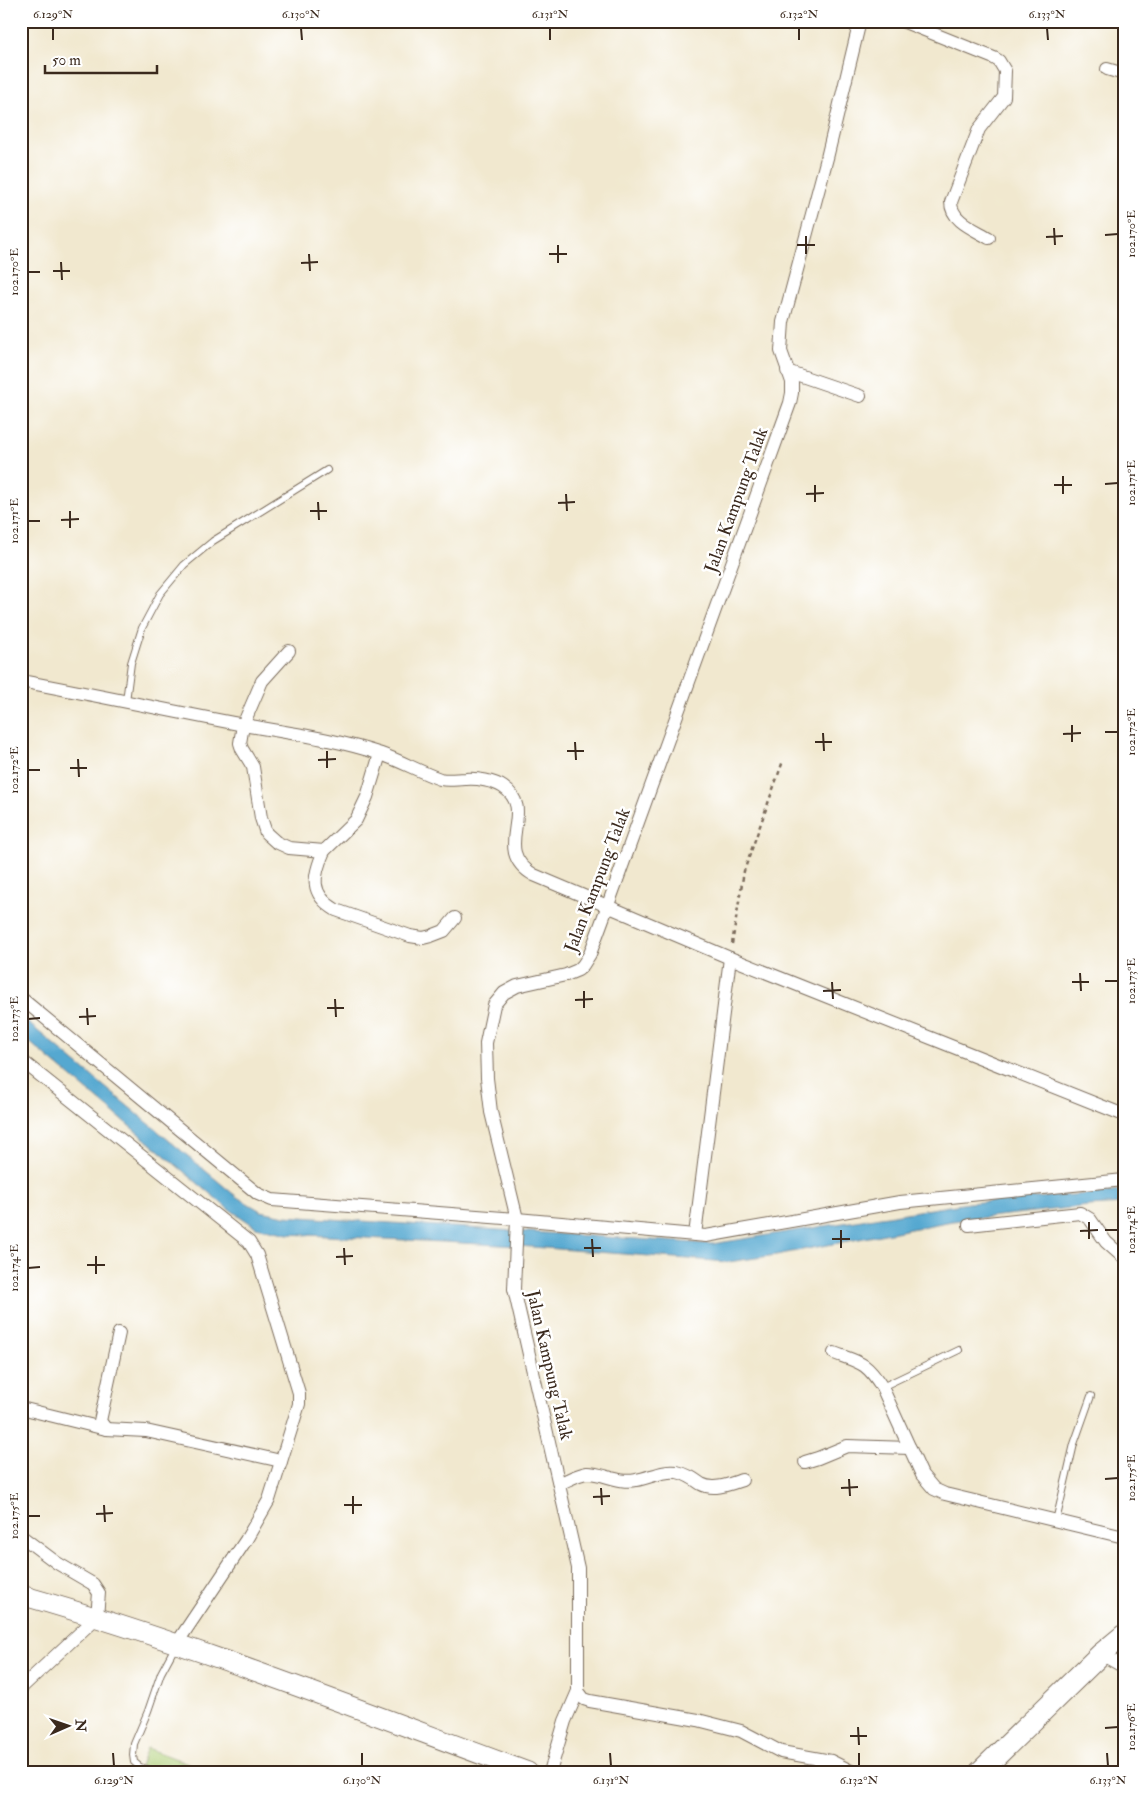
<svg xmlns="http://www.w3.org/2000/svg" width="1145" height="1793" viewBox="0 0 1145 1793" font-family="'IM FELL Double Pica',serif">
  <style>
    .green { fill: #afcf77; stroke: #757c4a }
    .water { fill: #55a8d0; stroke: #486977 }
    .lines { fill: none; stroke-linecap: round; stroke-linejoin: round }
    .lane-casing { stroke: #7b6c5c; stroke-width: 8 }
    .street-casing { stroke: #7b6c5c; stroke-width: 14 }
    .secondary-casing { stroke: #7b6c5c; stroke-width: 21 }
    .primary-casing { stroke: #7b6c5c; stroke-width: 23 }
    .path { stroke: #7b6c5c; stroke-width: 2.5; stroke-dasharray: 4 4; stroke-linecap: butt }
    .lane { stroke: #fff; stroke-width: 6 }
    .street { stroke: #fff; stroke-width: 12 }
    .secondary { stroke: #fff; stroke-width: 19 }
    .primary { stroke: #fff; stroke-width: 21 }
    .ticks { fill: none; stroke: #3b2a1e; stroke-width: 2 }
    .labels { text-anchor: middle; stroke-width: 5; stroke-linejoin: round; paint-order: stroke }
    .street-label { font-size: 18px; fill: #3b2a1e; stroke: #fff }
    .neatline { fill: none; stroke: #3b2a1e; stroke-width: 2 }
    .ticks-label { font-size: 12px; text-anchor: middle; fill: #3b2a1e }
  </style>
  <rect width="100%" height="100%" fill="#fff"/>
  <filter id="ink" filterUnits="userSpaceOnUse"><feTurbulence type="fractalNoise" baseFrequency=".02" numOctaves="2"/><feDisplacementMap in="SourceGraphic" scale="10" xChannelSelector="R" yChannelSelector="G"/><feConvolveMatrix kernelMatrix="1 2 1 2 8 2 1 2 1" color-interpolation-filters="sRGB"/></filter>
  <filter id="wash" filterUnits="userSpaceOnUse"><feTurbulence type="fractalNoise" baseFrequency=".0096" numOctaves="4" result="noise"/><feDisplacementMap in="SourceGraphic" scale="20" xChannelSelector="R" yChannelSelector="G"/><feGaussianBlur stdDeviation="1.12" result="paint"/><feColorMatrix in="noise" values="0 0 0 0 0 0 0 0 0 0 0 0 0 0 0 0 0 1.4 0 .05"/><feComposite in="paint" operator="in"/></filter>
  <g filter="url(#wash)">
    <rect width="100%" height="100%" fill="#f1e8cf"/>
    <polygon class="green" points="147,1748 212,1772 138,1772"/>
    <polygon class="water" points="21,1017 237,1197 261,1211 285,1216 712,1244 968,1203 1124,1191 1124,1204 1088,1206 952,1221 776,1255 728,1262 519,1246 289,1234 256,1227 226,1207 21,1035"/>
  </g>
  <g filter="url(#ink)">
    <g class="lines">
      <g class="lane-casing">
        <g id="lane">
          <polyline points="126,701 131,663 142,628 160,594 184,565 213,541 327,470"/>
          <polyline points="882,1387 959,1350"/>
          <polyline points="1056,1521 1074,1444 1091,1396"/>
          <polyline points="158,1772 140,1767 134,1762 133,1755 134,1744 148,1711 161,1673 175,1647"/>
        </g>
      </g>
      <g class="street-casing">
        <g id="street">
          <path d="M902 21 994 58 999 61 1005 71 1004 97 979 129 951 202C951 221 974 229 989 238"/>
          <polyline points="1107,69 1124,74"/>
          <polyline points="787,371 860,396"/>
          <polyline points="289,651 262,681 243,725 240,743 242,749 253,767 261,818 266,833 276,842 289,848 324,851 356,820 367,797 380,754"/>
          <path d="M21 681C96 695 170 711 244 725 289 733 336 739 381 754 401 761 420 772 440 779 449 781 457 779 466 779 477 778 494 781 503 787 539 811 489 849 534 875L730 958 1124 1115"/>
          <path d="M324 851C313 876 309 894 336 910L410 936 423 938 431 936 444 931 455 918"/>
          <polyline points="21,998 258,1194 272,1200 517,1219 706,1236 900,1202 1124,1180"/>
          <polyline points="21,1060 249,1242 257,1255 299,1393 299,1404 269,1500 246,1540 177,1643"/>
          <polyline points="969,1225 1080,1213 1090,1219 1106,1242 1124,1258"/>
          <polyline points="695,1235 730,958"/>
          <path d="M834 1353C861 1363 866 1362 882 1387L922 1475 934 1489 945 1494 1124 1537"/>
          <polyline points="21,1408 106,1429 146,1431 281,1461"/>
          <polyline points="106,1429 100,1421 119,1333"/>
          <polyline points="805,1462 818,1458 847,1446 910,1448"/>
          <path d="M559 1484C567 1480 579 1474 587 1473 604 1473 619 1484 636 1480 650 1478 662 1470 677 1472 687 1474 694 1479 701 1484 714 1491 730 1484 742 1480"/>
          <polyline points="21,1536 57,1563 93,1584 99,1593 97,1617 21,1688"/>
          <polyline points="1101,1654 1124,1667"/>
          <polyline points="578,1691 584,1699 590,1701 698,1720 741,1731 781,1752 831,1761 853,1772"/>
          <polyline points="550,1772 565,1721 578,1691 578,1568 514,1289 517,1219 491,1112 487,1078 486,1043 494,1005 504,993 517,986 566,975 578,970 583,965 590,954 608,905 790,403 792,393 792,382 781,351 783,322 827,158 860,21"/>
        </g>
      </g>
      <g class="secondary-casing">
        <path id="secondary" d="M21 1595C193 1644 360 1710 528 1772"/>
      </g>
      <g class="primary-casing">
        <polyline id="primary" points="980,1772 1101,1654 1124,1635"/>
      </g>
      <polyline class="path" points="732,944 744,871 783,761"/>
      <use href="#lane" class="lane"/>
      <use href="#street" class="street"/>
      <use href="#secondary" class="secondary"/>
      <use href="#primary" class="primary"/>
    </g>
  </g>
  <path class="ticks" d="M53 28V40M301 28 302 40M550 28V40M799 28V40M1047 28 1048 40M1054 228 1055 245M1105 235 1118 234M806 236V254M1046 237 1063 236M558 245V263M797 245H815M309 254 310 271M549 254H567M61 262 62 280M301 263 318 262M53 271H70M28 272H40M1063 476V494M1105 484 1118 483M815 485V502M1054 485H1072M566 494 567 511M806 494 824 493M318 502 319 520M558 503 575 502M70 511V528M310 511H327M61 520 79 519M28 521H40M1072 725V742M1105 732H1118M823 733 824 751M1063 734 1081 733M575 742 576 760M815 742H832M327 751V768M567 751H584M78 759 79 777M318 760 336 759M70 768H87M28 770H40M1080 973 1081 991M1105 981H1118M832 982 833 999M1072 982H1089M584 991V1008M823 991 841 990M335 999 336 1017M575 1000 593 999M87 1008 88 1025M327 1008H344M79 1017 96 1016M28 1019 40 1018M1089 1222V1239M841 1230V1248M1105 1230H1118M1080 1231 1098 1230M592 1239 593 1257M832 1239H850M344 1248 345 1265M584 1248H601M96 1256V1274M336 1257 353 1256M87 1265H105M28 1268 40 1267M849 1479 850 1496M1105 1479 1118 1478M601 1488 602 1505M841 1488 858 1487M353 1496V1514M593 1497 610 1496M104 1505 105 1522M344 1505H362M96 1514 113 1513M28 1516H40M858 1727 859 1745M1105 1728 1118 1727M850 1736H867M113 1753 114 1766M362 1753V1766M610 1753 611 1766M859 1753V1766M1107 1753 1108 1766"/>
  <g class="labels">
    <g class="street-label">
      <text transform="translate(736 500) rotate(-70)" y="6">Jalan Kampung Talak</text>
      <text transform="translate(597 880) rotate(-69)" y="6">Jalan Kampung Talak</text>
      <text transform="translate(550 1365) rotate(77)" y="6">Jalan Kampung Talak</text>
    </g>
  </g>
  <rect width="1145" height="1793" fill="none" stroke="#fff" stroke-width="55"/>
  <g transform="translate(68 1726) rotate(88)" stroke="#ffffff" stroke-width="4" paint-order="stroke">
  <path d="M0-4L9 19L0 12L-9 19Z" fill="#3b2a1e"/>
  <text y="-8" font-size="14" font-weight="bold" text-anchor="middle" fill="#3b2a1e">N</text>
  </g>
  <path d="M45 65v8h112v-8" fill="none" stroke="#3b2a1e" stroke-width="2.5"/>
  <text x="52" y="65" font-size="15" fill="#3b2a1e" stroke="#ffffff" stroke-width="4" paint-order="stroke">50 m</text>
  <rect x="28" y="28" width="1090" height="1738" class="neatline"/>
  <g class="ticks-label">
    <text x="53" y="18">6.129°N</text>
    <text x="301" y="18">6.130°N</text>
    <text x="550" y="18">6.131°N</text>
    <text x="799" y="18">6.132°N</text>
    <text x="1047" y="18">6.133°N</text>
    <text transform="translate(1131 234) rotate(-90)" y="4">102.170°E</text>
    <text transform="translate(14 272) rotate(-90)" y="4">102.170°E</text>
    <text transform="translate(1131 483) rotate(-90)" y="4">102.171°E</text>
    <text transform="translate(14 521) rotate(-90)" y="4">102.171°E</text>
    <text transform="translate(1131 732) rotate(-90)" y="4">102.172°E</text>
    <text transform="translate(14 770) rotate(-90)" y="4">102.172°E</text>
    <text transform="translate(1131 981) rotate(-90)" y="4">102.173°E</text>
    <text transform="translate(14 1019) rotate(-90)" y="4">102.173°E</text>
    <text transform="translate(1131 1230) rotate(-90)" y="4">102.174°E</text>
    <text transform="translate(14 1268) rotate(-90)" y="4">102.174°E</text>
    <text transform="translate(1131 1478) rotate(-90)" y="4">102.175°E</text>
    <text transform="translate(14 1516) rotate(-90)" y="4">102.175°E</text>
    <text transform="translate(1131 1727) rotate(-90)" y="4">102.176°E</text>
    <text x="114" y="1784">6.129°N</text>
    <text x="362" y="1784">6.130°N</text>
    <text x="611" y="1784">6.131°N</text>
    <text x="859" y="1784">6.132°N</text>
    <text x="1108" y="1784">6.133°N</text>
  </g>
</svg>
